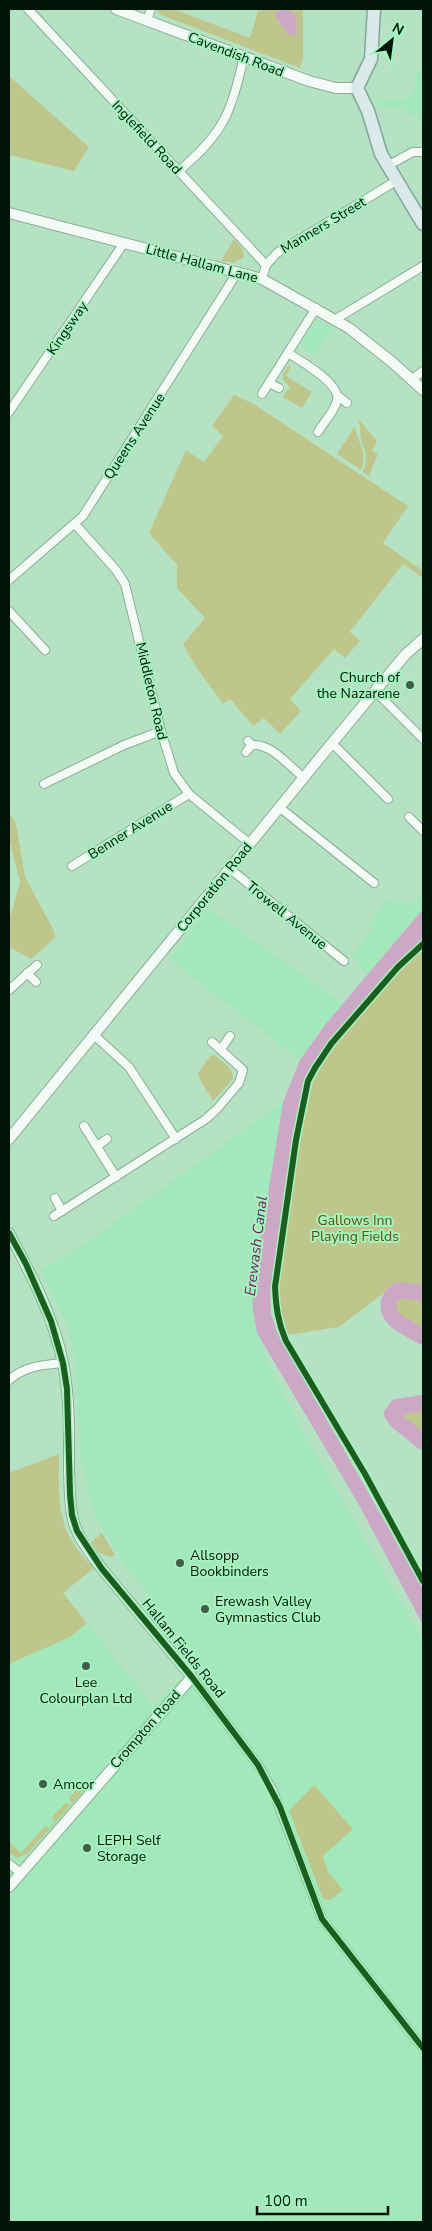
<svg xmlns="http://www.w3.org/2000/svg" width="432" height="2231" viewBox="0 0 432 2231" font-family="'Nunito Sans',sans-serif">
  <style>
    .built { fill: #a3e8ba }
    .green { fill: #bfc68b }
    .water { fill: #cba9c6 }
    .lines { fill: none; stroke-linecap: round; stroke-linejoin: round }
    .river { stroke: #cba9c6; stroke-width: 16 }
    .minor-casing { stroke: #8aad95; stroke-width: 10 }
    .tertiary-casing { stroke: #8aad95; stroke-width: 12 }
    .primary-casing { stroke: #80a79b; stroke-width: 15 }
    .minor { stroke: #f4fbf6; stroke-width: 8 }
    .tertiary { stroke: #f4fbf6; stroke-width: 10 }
    .primary { stroke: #daeae8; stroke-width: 12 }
    .cycleway-casing { stroke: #a3f4bd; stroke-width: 9 }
    .cycleway { stroke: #1b5e20; stroke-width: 6 }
    .poi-dot { fill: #3f5d49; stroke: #a3f4bd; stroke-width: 2 }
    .labels { text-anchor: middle; stroke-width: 4; stroke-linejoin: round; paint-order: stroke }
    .street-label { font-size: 14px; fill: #001507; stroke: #a3f4bd }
    .poi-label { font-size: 14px; fill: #001507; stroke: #a3f4bd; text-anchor: start }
    .park-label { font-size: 14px; fill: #604f09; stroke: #a3f4bd }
    .water-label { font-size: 15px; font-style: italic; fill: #732268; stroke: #a3f4bd }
  </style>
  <rect width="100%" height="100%" fill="#b5e2c3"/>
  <g class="built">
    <polygon points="414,69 423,74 423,122 403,109 377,106 377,98 399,100 411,97 415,90"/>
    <polygon points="316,321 333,327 314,355 300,346"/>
    <polygon points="423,891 423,909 367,975 359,967 361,964 350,956 373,928 368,924 387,901 412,904"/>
    <polygon points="209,909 343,1003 314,1038 300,1060 169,959"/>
    <polygon points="283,1102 252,1291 253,1311 257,1333 264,1354 309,1442 423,1640 423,2222 9,2222 9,1664 70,1637 87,1623 154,1706 198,1660 122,1561 101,1526 91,1504 81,1461 75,1360 72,1342 66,1322 40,1269 80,1247"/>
  </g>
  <g class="green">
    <polygon points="158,9 173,9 250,38 258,11 261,12 262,9 303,10 303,57 300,68 159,14"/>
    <polygon points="9,76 89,147 74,171 9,155"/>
    <polygon points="234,239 243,250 244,257 234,263 221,261"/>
    <polygon points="288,366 291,367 286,376 312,392 302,408 283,397 288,389 291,388 283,380 283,373"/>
    <polygon points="234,395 252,403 408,506 383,543 423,571 423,578 403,564 350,632 360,641 345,658 334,649 290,699 301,711 280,734 264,718 253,726 230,699 223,704 196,667 183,644 205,618 177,588 177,565 149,533 186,450 204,462 223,436 212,426"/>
    <path d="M360 421 377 441 372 451 378 454 369 476 363 472C369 458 365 452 361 439 359 433 362 428 358 422Z"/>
    <path d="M355 426C357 444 369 451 361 470L337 454Z"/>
    <polygon points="9,812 16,824 25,877 54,931 55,938 31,959 9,947 9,922 20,882 9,838"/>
    <polygon points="423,948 423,1290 402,1285 393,1286 339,1327 287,1335 279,1304 279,1270 300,1139 313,1082 323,1062 333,1048 399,971"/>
    <path d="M214 1055C223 1062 233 1067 233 1079L213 1101 200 1080 198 1073 210 1056Z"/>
    <path d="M405 1295 423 1298V1332C411 1325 397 1322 391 1308L396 1300Z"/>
    <polygon points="423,1407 423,1438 402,1421 397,1412 401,1409"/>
    <path d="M59 1454C59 1504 55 1530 94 1568L63 1593 87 1623 70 1637 9 1664V1473Z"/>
    <polygon points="102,1533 115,1555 111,1557 99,1553 91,1542"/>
    <polygon points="81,1784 85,1789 28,1853 18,1858 9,1853 9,1842 21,1853 45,1826 49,1828 55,1821 51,1818 66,1803 70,1805 72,1802 69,1799"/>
    <polygon points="314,1785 353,1829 323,1856 328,1872 343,1890 330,1900 323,1899 289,1811"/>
  </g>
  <g class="water">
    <polygon points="286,9 296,15 297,33 295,36 287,33 275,16 275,12"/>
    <polygon points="423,909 423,938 395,966 325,1046 312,1065 300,1101 270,1292 271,1313 277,1332 423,1589 423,1625 358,1503 257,1333 253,1311 252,1291 283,1102 300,1060 325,1025"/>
  </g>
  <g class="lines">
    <g class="river">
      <path d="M423 1293 400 1290C395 1292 391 1295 389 1301 384 1321 410 1328 423 1337"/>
      <polyline points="423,1403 397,1407 392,1414 396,1420 423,1442"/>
    </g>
    <g class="minor-casing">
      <g id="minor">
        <polyline points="28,9 266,265"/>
        <polyline points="147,20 151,9"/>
        <polyline points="387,166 413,152 423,152"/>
        <path d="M179 171C225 131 230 115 244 57"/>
        <polyline points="262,279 266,265 277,253 396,181"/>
        <polyline points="336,319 423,266"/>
        <path d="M288 353C301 361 342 384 337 401 334 412 324 422 318 432"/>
        <polyline points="412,379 423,371"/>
        <polyline points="269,383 279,388"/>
        <polyline points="262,394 316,308"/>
        <polyline points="338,396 347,403"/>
        <polyline points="9,412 124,243"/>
        <polyline points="75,524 116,570 125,584 161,731 174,773 189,794 249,843"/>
        <polyline points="9,580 83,516 237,273"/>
        <polyline points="9,611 45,650"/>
        <polyline points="375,691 423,739"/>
        <polyline points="332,743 388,799"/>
        <path d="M252 745C271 743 289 766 303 777"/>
        <polyline points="246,752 252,745 248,741"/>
        <polyline points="44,784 124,745 161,731"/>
        <polyline points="279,807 374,883"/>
        <polyline points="409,817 423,831"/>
        <polyline points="72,866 189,794"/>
        <polyline points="229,868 344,961"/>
        <polyline points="27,973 36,982"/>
        <polyline points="9,990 37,965"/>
        <polyline points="93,1034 129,1067 176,1139"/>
        <polyline points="221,1049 230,1036"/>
        <polyline points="84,1126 116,1177"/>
        <polyline points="97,1146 107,1139"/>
        <polyline points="55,1198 62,1211"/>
        <polyline points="54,1216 206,1119 217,1109 239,1083 243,1070 212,1042"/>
        <path d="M9 1380C25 1366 43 1365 63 1363"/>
        <polyline points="192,1677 258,1765 273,1791 322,1919 423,2048"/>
        <polyline points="9,1864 21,1873"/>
      </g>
    </g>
    <g class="tertiary-casing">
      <g id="tertiary">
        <polyline points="116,9 309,81 336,88 357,88"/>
        <polyline points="9,213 262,279 349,328 392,362 423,390"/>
        <polyline points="9,1139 332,743 405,655 423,639"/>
        <path d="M9 1233C31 1274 54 1318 63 1363 70 1398 69 1435 69 1470 70 1487 69 1507 74 1523 79 1540 92 1555 102 1569L192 1677 9 1887"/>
      </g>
    </g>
    <g class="primary-casing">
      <polyline id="primary" points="374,9 371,59 357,88 368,111 381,154 423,224"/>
    </g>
    <use href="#minor" class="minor"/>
    <use href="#tertiary" class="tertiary"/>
    <use href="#primary" class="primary"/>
    <g class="cycleway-casing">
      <g id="cycleway">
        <path d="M423 944 398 967 331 1044 315 1068 308 1081 296 1140 275 1287C276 1307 278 1323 286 1341L365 1474 423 1581"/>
        <polyline points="9,1233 26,1264 51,1321 63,1363 67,1389 70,1494 72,1515 77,1531 102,1569 192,1677 258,1765 280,1807 322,1919 423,2048"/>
      </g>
    </g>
    <use href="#cycleway" class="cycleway"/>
  </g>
  <g class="poi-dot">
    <circle cx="410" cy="685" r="5"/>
    <circle cx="180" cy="1563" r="5"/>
    <circle cx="205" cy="1609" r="5"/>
    <circle cx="86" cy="1666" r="5"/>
    <circle cx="43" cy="1784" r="5"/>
    <circle cx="87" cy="1848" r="5"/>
  </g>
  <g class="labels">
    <g class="street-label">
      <text transform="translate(236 54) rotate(21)" y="5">Cavendish Road</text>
      <text transform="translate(147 137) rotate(47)" y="5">Inglefield Road</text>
      <text transform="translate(323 225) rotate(-31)" y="5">Manners Street</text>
      <text transform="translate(202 263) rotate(15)" y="5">Little Hallam Lane</text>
      <text transform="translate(67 328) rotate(-56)" y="5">Kingsway</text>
      <text transform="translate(134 436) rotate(-57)" y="5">Queens Avenue</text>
      <text transform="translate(152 691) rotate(77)" y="5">Middleton Road</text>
      <text transform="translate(130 830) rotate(-32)" y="5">Benner Avenue</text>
      <text transform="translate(214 887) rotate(-51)" y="5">Corporation Road</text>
      <text transform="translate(287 915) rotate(39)" y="5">Trowell Avenue</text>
      <text transform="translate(184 1648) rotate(51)" y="5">Hallam Fields Road</text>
      <text transform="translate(145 1729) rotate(-49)" y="5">Crompton Road</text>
    </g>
    <g class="poi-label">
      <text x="400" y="682" text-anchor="end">Church of<tspan x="400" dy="16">the Nazarene</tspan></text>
      <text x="190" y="1560">Allsopp<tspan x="190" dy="16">Bookbinders</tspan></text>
      <text x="215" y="1606">Erewash Valley<tspan x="215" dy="16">Gymnastics Club</tspan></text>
      <text x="86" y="1687" text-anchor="middle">Lee<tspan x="86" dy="16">Colourplan Ltd</tspan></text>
      <text x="53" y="1789">Amcor</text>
      <text x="97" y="1845">LEPH Self<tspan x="97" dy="16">Storage</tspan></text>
    </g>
    <g class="park-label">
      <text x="355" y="1225">Gallows Inn<tspan x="355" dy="16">Playing Fields</tspan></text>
    </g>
    <g class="water-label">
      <text transform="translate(256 1246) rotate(-83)" y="5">Erewash Canal</text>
    </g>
  </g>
  <rect width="432" height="2231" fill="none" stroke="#001507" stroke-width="20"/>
  <g transform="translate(392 40) rotate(29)" stroke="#a3f4bd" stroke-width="4" paint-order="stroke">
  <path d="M0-4L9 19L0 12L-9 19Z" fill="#001507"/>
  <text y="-8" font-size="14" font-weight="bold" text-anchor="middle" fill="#001507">N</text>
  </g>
  <path d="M257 2206v8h131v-8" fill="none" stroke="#001507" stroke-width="2.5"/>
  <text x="264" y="2206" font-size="15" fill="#001507" stroke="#a3f4bd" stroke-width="4" paint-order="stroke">100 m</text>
</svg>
